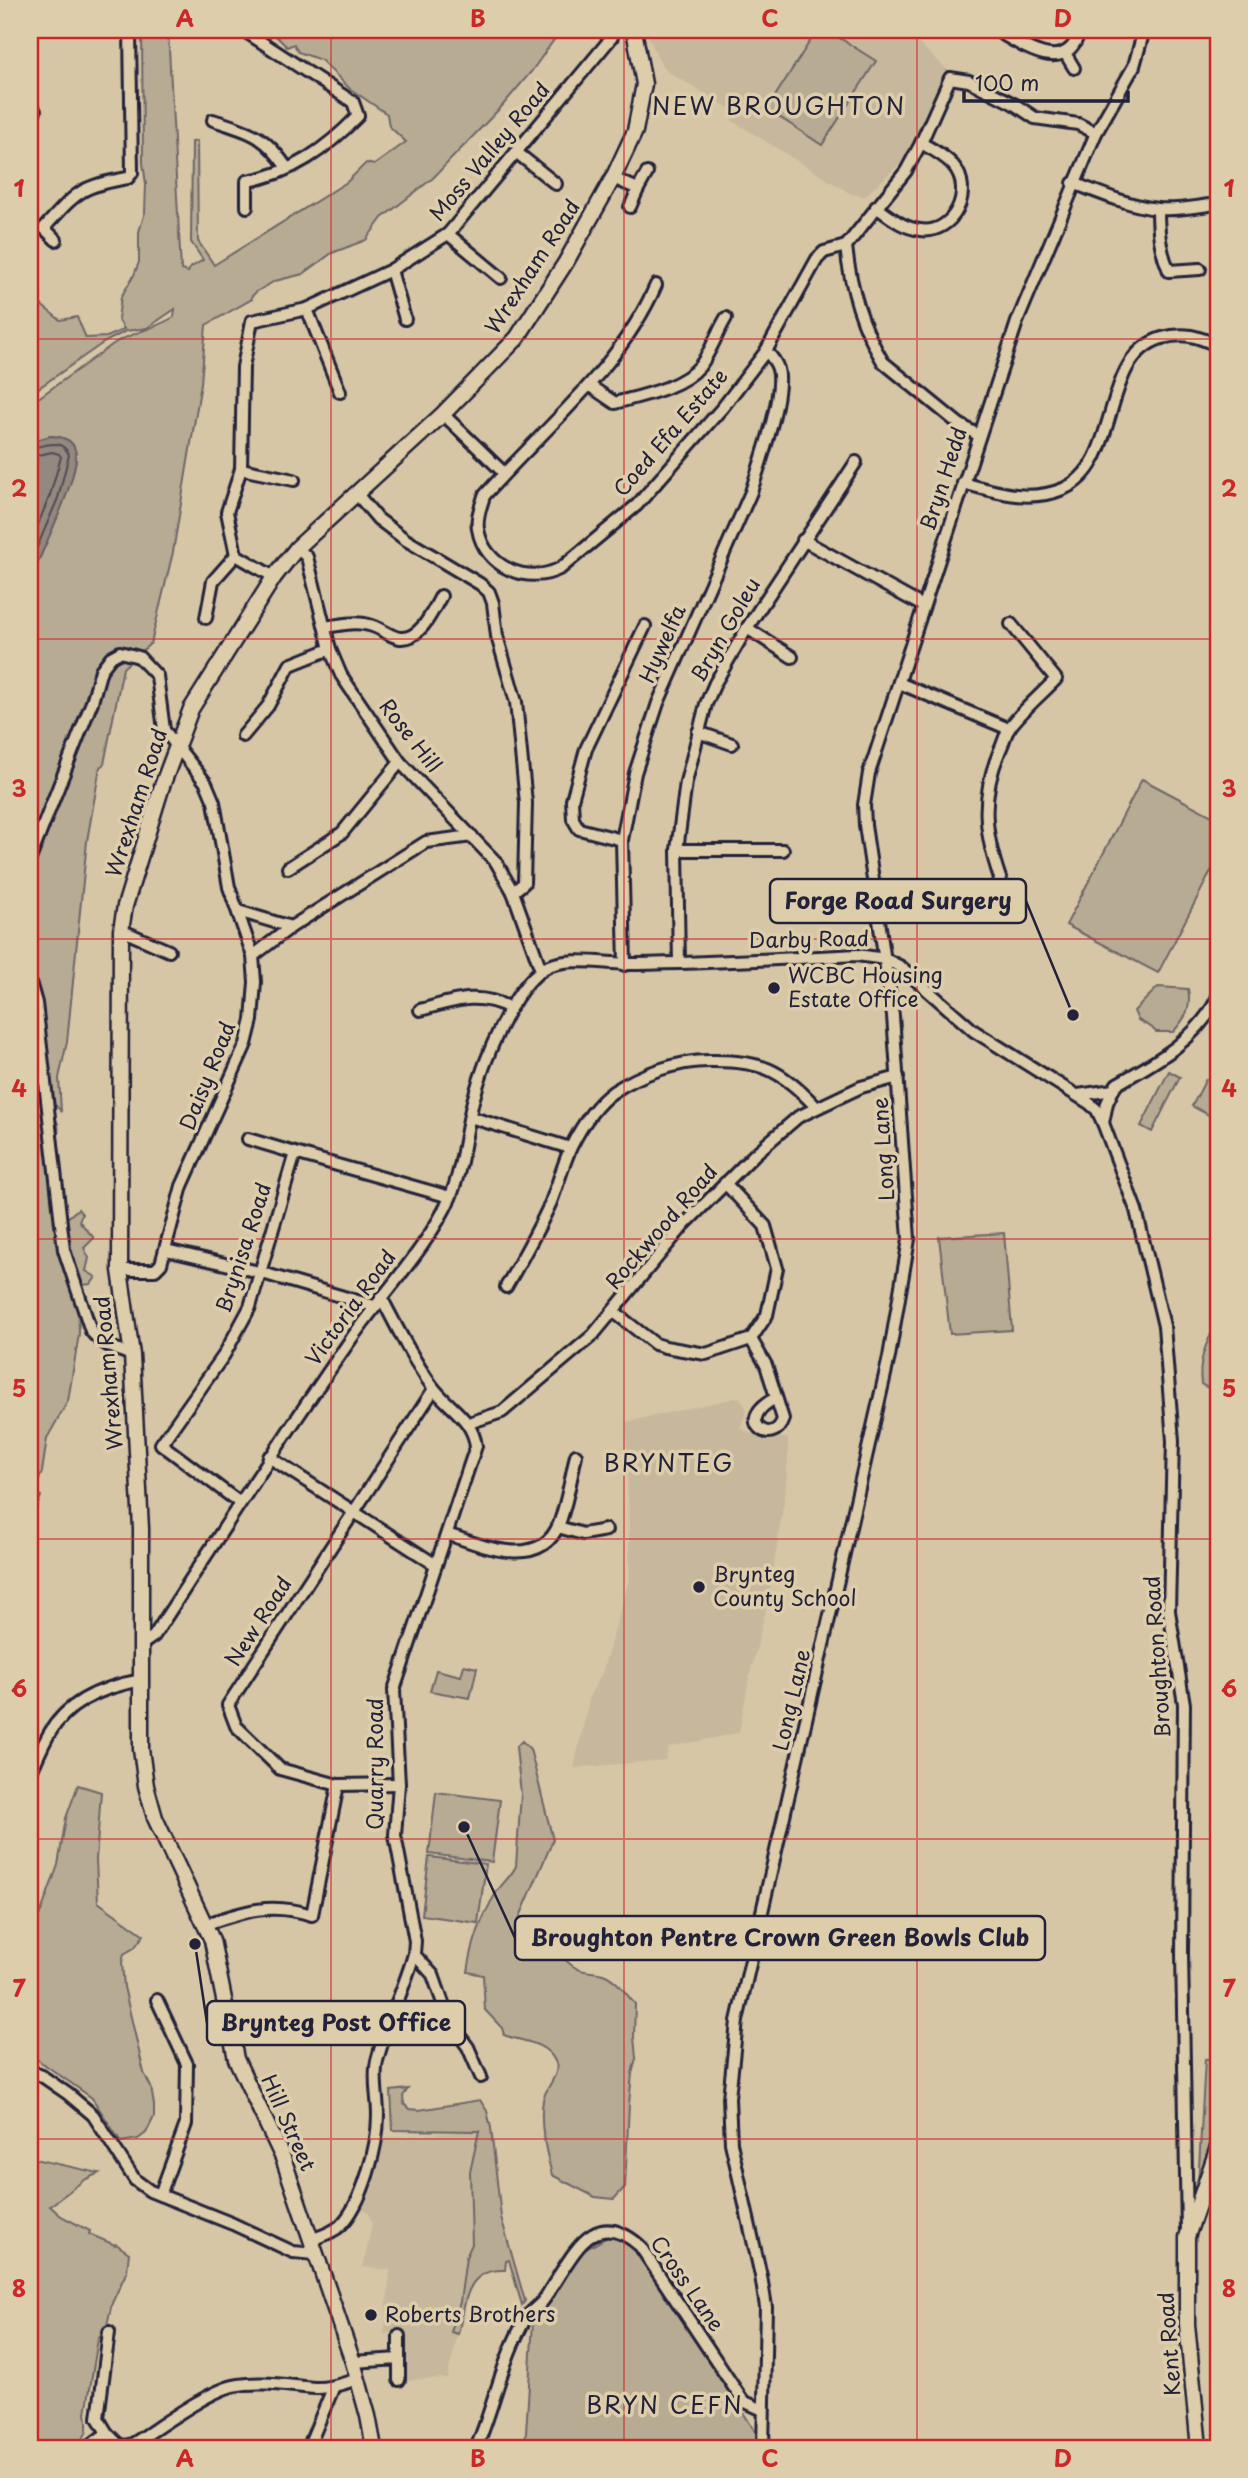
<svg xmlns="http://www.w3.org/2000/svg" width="1248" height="2478" viewBox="0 0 1248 2478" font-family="'Playpen Sans',sans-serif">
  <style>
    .built { fill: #c7b89d }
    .green { fill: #b8ab94; stroke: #6d6668; stroke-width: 2 }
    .water { fill: #94897f; stroke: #666064; stroke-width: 2 }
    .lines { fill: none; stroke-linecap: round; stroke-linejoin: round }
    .shore { stroke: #504b56; stroke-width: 2 }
    .minor-casing { stroke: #22223b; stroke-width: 16 }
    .major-casing { stroke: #22223b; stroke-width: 19 }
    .minor { stroke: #decdaa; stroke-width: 10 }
    .major { stroke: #decdaa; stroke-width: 14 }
    .grid { fill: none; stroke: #cd2829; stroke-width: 2; stroke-opacity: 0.55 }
    .poi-dot { fill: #22223b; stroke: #decdaa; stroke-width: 2.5 }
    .labels { text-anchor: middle; stroke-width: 7; stroke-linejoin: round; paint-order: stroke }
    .street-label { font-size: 21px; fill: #22223b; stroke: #decdaa }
    .poi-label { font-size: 21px; fill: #22223b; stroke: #decdaa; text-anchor: start }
    .quarter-label { font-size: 24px; letter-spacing: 2px; fill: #22223b; stroke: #decdaa }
    .leader { fill: none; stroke: #22223b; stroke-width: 2.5 }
    .callout-dot { fill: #22223b; stroke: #decdaa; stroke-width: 2.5 }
    .callout { fill: #decdaa; stroke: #22223b; stroke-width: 2.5 }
    .callout-label { font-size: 23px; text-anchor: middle; font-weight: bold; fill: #22223b }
    .neatline { fill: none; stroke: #cd2829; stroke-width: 2.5 }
    .grid-label { font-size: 23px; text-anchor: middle; font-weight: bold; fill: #cd2829 }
  </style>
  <rect width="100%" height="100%" fill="#d6c6a6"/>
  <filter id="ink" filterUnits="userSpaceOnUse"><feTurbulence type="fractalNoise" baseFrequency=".0143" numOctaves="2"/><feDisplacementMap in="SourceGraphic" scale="14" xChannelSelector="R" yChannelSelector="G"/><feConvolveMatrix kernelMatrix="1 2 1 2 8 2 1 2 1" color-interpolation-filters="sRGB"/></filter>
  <g filter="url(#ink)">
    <g class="built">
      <polygon points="646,30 888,30 919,44 950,72 947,73 936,91 909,149 900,164 865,196 851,194 731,120 736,112 668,72 659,61"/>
      <polygon points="740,1397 747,1410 740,1428 758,1437 788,1438 788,1461 785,1494 769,1597 749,1679 739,1733 669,1747 665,1760 574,1768 590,1695 602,1673 630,1577 626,1422"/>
      <polygon points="479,2130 470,2172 472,2245 466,2257 460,2302 451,2332 458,2334 447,2378 402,2380 403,2331 384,2334 390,2270 363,2267 372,2224 368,2212 360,2208 369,2191 382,2138"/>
    </g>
    <g class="green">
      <path d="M142 30H168L181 270 188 272 190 268 203 260 191 242 192 142 197 141 198 241 214 265 347 182 366 163 374 165 406 142 389 126 387 114 349 88 321 60 298 52 294 44 287 47 271 31 265 33 259 30H561L531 72 503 105 433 178 382 218 366 240 332 253 303 274 275 281 256 292 251 297 252 299 206 325 201 383 173 552 151 643 123 668 104 764 100 767 87 841 67 1042 59 1078 61 1111 53 1103 47 1105 46 1108C66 1125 58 1135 50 1156L60 1163 56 1215 59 1225 78 1209 82 1214 79 1221 94 1238 84 1248 89 1258 86 1271 96 1277 91 1284 82 1285 78 1299 79 1334 68 1401 47 1438 42 1472 34 1493 41 1496 30 1526V876L36 858H30V581L64 501 76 461V454L60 437 50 436 30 442V404L116 342C135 332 156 328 174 317L175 309 147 328 126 331 103 343 30 394V296L60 320 77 317 86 338 107 337 124 329 118 319 121 297 134 275 139 262V232L145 212 146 184 143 163Z"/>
      <polygon points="817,30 827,30 876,61 822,145 767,109"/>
      <polygon points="1142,779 1218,819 1218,858 1158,973 1066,925"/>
      <path d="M1158 987 1188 989C1192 1008 1185 1019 1173 1032H1156L1151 1027 1138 1020 1134 1011Z"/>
      <polygon points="1169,1071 1180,1077 1152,1132 1141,1126"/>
      <polygon points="1206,1079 1218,1085 1218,1120 1192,1106"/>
      <polygon points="1004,1233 1012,1330 950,1334 939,1237"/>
      <path d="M1218 1323V1373L1210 1389 1201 1384C1198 1361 1205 1342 1218 1323Z"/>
      <polygon points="464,1665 477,1668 470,1698 430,1691 436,1670 461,1676"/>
      <path d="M522 1741 530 1749 553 1840 519 1919C516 1929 519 1942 529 1948 559 1940 554 1955 576 1968 584 1973 594 1971 603 1974 617 1979 626 1994 635 2004L634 2037 636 2058 632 2074 629 2104 625 2187 614 2199 595 2197 552 2175C546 2151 539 2125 543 2100 545 2088 562 2073 555 2061 545 2041 522 2042 504 2035L502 2028 485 2010 483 1975 468 1972C472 1943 481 1918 496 1893 502 1883 511 1877 516 1866L521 1794 516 1747Z"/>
      <polygon points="78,1785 101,1792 96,1860 98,1902 144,1935 134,1948 124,1954 122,1962 124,1987 144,2073 151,2087 154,2105 154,2117 146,2133 138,2139 121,2142 92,2098 38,2060 30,2058 30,1935 42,1909 58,1865 66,1818"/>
      <polygon points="436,1792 500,1800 492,1862 429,1854"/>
      <polygon points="429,1857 486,1864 478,1923 422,1915"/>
      <polygon points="1218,2058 1218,2127 1198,2186 1205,2059"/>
      <path d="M408 2089 403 2096 404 2104 409 2109 419 2110 480 2100 487 2111 491 2128 501 2217 525 2301 522 2305 509 2260 506 2261 505 2270C464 2268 466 2304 458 2334L451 2332 460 2302 466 2257 472 2244 470 2172 479 2131 393 2130 391 2091Z"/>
      <path d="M30 2158 99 2173 84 2180 50 2206 61 2216 90 2231 89 2234 115 2245 116 2244 129 2253 127 2271 112 2303 106 2330 98 2339 86 2413C89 2433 88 2434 73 2448H30Z"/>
      <polygon points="619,2236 634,2246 673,2300 756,2433 756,2448 525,2448 533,2322 583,2251 606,2238"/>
    </g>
    <path class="water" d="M51 436C60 437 70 438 74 447 86 467 38 557 30 581V442Z"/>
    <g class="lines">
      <g class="shore">
        <path d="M30 448C45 446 62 437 69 455L58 498 30 564"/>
        <polyline points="30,457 52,452 59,454 61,457 50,495 30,544"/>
      </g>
      <g class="minor-casing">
        <g id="minor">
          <path d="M243 30 353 102 358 116C327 148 292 174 247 181V207"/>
          <path d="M997 31C1022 45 1067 78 1080 30"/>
          <polyline points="1065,53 1074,68"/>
          <polyline points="30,112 35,111"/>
          <path d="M213 120C250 132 264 134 287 168"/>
          <polyline points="516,152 556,184"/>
          <polyline points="613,178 638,189 630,207"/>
          <path d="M1073 183C1100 193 1129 206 1158 209 1178 211 1198 206 1218 204"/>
          <polyline points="638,189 647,173"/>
          <path d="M876 207C890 217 903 228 920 230 954 235 975 190 953 165 944 155 932 149 921 143"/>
          <path d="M1158 209C1158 232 1160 250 1169 271L1200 269"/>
          <polyline points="448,234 501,278"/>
          <path d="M56 240 44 228C76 193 79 186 128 178L132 173 130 30"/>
          <polyline points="391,270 405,319"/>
          <path d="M656 285C620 368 543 429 484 496 481 507 476 517 478 529 484 567 528 586 561 568L637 505 723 407 766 351 817 259 824 252 846 246"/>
          <polyline points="307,309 340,392"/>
          <path d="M590 386 615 403C640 396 682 388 700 366 710 353 717 333 726 318"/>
          <polyline points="443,414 504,473"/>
          <path d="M978 435 959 424 883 362C862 327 850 285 846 246L906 171 921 143 950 78 969 81 1014 104 1035 118 1078 124 1096 133"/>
          <polyline points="241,469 294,480"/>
          <path d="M963 483C996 492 1029 503 1063 489 1123 464 1098 357 1162 338 1184 332 1198 336 1218 346"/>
          <polyline points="356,493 378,519 406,540 480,584 489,592 493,603 497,636 516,702 526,803 524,883 513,892"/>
          <polyline points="803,540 923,606"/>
          <polyline points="297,548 307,557 330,649 341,675 400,762 496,862 513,892 541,970"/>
          <polyline points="236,555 227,512 241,469 243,367 252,321 307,309 391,270 448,234 612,37"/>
          <polyline points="206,618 213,581 236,555 274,577"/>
          <path d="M325 627C339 625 355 621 369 625 380 627 390 637 400 638 421 640 433 610 441 596"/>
          <polyline points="747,628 792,657"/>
          <polyline points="899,683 1009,729"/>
          <polyline points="698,732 732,744"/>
          <polyline points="243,736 268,706 290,665 330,649"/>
          <polyline points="622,840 579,829 573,819 572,800 586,749 645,626"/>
          <polyline points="677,850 783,850"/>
          <polyline points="30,859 92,702 101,670 111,657 120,652 139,657 157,676 164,730 206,783 214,802 229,887 253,956 255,982 252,1020 246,1044 182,1186 161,1264 155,1270 120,1270"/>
          <polyline points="288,868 342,833 400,762"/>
          <path d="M975 905 1001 881C984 833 980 797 1000 750 1003 744 1005 736 1008 730 1019 713 1042 694 1056 679L1011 624"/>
          <polyline points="238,911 291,927 426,842 472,836"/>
          <polyline points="121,930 169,951"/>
          <polyline points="253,956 291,927"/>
          <polyline points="679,963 677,850 686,782 706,704 715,683 747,628 856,462"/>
          <path d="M625 965 622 840 635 773 658 703 751 492C759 466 785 394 778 369 776 362 771 356 766 351"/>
          <path d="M30 982 36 1003 64 1250 91 1331C102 1345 116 1349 132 1355"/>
          <path d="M420 1010C454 1001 477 991 510 1008"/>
          <path d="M1078 1095 1113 1090 1117 1084C1156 1062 1198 1039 1218 997"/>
          <polyline points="470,1117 570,1148"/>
          <polyline points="1103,1123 1107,1103 1113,1090"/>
          <polyline points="248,1139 295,1153"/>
          <polyline points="166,1250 259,1272 374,1306"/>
          <path d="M506 1287C522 1259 538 1231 551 1202 558 1184 563 1164 571 1147 581 1127 595 1105 613 1092 640 1074 677 1061 709 1061 760 1060 781 1069 816 1107"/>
          <polyline points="614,1312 655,1344 665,1347 706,1354 751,1339 767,1315 777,1268 765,1226 725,1183"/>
          <path d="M751 1339 766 1365 783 1419C774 1449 731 1420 776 1398"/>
          <polyline points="469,1423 502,1412 593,1335 684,1225 755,1154 798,1117 861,1087 898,1077"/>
          <polyline points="269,1457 436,1565"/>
          <polyline points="240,1503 161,1444 224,1355 250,1307 295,1153 450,1197"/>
          <polyline points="558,1527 583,1534 606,1530"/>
          <path d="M447 1534C480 1545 540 1572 559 1524 567 1503 571 1478 576 1455"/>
          <path d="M141 1645 154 1636C218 1537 282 1438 349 1342 380 1297 428 1247 450 1198 463 1167 465 1133 473 1101 483 1064 511 988 545 968 568 955 611 965 637 964 711 963 784 959 857 955L885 959 901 967 974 1031 1089 1103 1097 1110 1103 1123 1136 1210 1164 1326 1173 1441 1169 1611 1184 1704 1182 1954 1187 2231"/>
          <path d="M30 1774C36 1761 42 1746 49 1734 68 1700 107 1686 142 1680"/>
          <polyline points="399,1784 338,1785 280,1769 236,1726 228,1705 434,1389"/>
          <path d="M204 1925C243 1911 271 1902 312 1915L338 1785"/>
          <polyline points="414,1954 433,1975 450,2023 468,2047 481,2077"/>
          <polyline points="157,2000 187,2064 186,2124 160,2195"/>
          <polyline points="30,2071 42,2076 68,2094 93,2115 135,2180 150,2191 233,2224 293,2252 315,2254"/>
          <path d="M311 2240C321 2236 332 2233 340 2226 363 2204 378 2145 378 2115 378 2098 373 2078 377 2061 386 2024 404 1990 414 1954L415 1941 395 1835 399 1784 394 1690 476 1446C472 1417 448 1408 432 1386 412 1359 397 1327 381 1297"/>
          <polyline points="109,2332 98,2418 107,2433 119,2445 117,2448"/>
          <polyline points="399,2336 399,2359"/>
          <polyline points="353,2362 399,2359 399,2380"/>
          <path d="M119 2445 127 2446 134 2443C158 2428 207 2392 233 2386 261 2380 288 2386 315 2388 330 2389 344 2383 358 2379"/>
          <polyline points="87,2448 107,2433"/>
          <polyline points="308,2448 334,2386"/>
          <path d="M476 2448C493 2409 501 2365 521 2327 527 2314 532 2312 541 2303 546 2298 549 2291 553 2285 576 2249 596 2207 640 2246L743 2401 763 2410"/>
          <polyline points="763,2448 766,2307 761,2276 731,2143 729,2098 737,2021 889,1357 909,1239 893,1016 865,825 864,805 869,773 1017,322 1096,133 1134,66 1144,30"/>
        </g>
      </g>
      <g class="major-casing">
        <g id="major">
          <polyline points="374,2448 368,2416 353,2362 283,2158 236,2059 212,1940 155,1818 146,1786 141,1749 141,1529 132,1355 120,1270 121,930 125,906 162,786 191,709 274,577 297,548 443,414 517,338 566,262 613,178 635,131 644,84 634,30"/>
          <polyline points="1199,2448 1187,2324 1187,2237 1218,2147"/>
        </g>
      </g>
      <use href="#minor" class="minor"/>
      <use href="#major" class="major"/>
    </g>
  </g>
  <path class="grid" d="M331 30V2448M624 30V2448M917 30V2448M30 339H1218M30 639H1218M30 939H1218M30 1239H1218M30 1539H1218M30 1839H1218M30 2139H1218"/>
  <g class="poi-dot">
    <circle cx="774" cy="988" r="7"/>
    <circle cx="699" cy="1587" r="7"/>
    <circle cx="371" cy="2315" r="7"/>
  </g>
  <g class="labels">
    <g class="street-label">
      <text transform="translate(490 152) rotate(-50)" y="7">Moss Valley Road</text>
      <text transform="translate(533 267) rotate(-57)" y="7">Wrexham Road</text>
      <text transform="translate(671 433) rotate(-49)" y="7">Coed Efa Estate</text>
      <text transform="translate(944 479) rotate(-72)" y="7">Bryn Hedd</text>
      <text transform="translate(726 630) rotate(-60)" y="7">Bryn Goleu</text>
      <text transform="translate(663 644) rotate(-66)" y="7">Hywelfa</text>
      <text transform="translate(410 736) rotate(52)" y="7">Rose Hill</text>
      <text transform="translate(137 803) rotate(-72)" y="7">Wrexham Road</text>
      <text transform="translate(809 940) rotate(-1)" y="7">Darby Road</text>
      <text transform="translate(208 1076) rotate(-68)" y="7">Daisy Road</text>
      <text transform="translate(884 1149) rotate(-94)" y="7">Long Lane</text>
      <text transform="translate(662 1227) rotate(-49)" y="7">Rockwood Road</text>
      <text transform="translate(244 1248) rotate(-72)" y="7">Brynisa Road</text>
      <text transform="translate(351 1308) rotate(-54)" y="7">Victoria Road</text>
      <text transform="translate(109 1373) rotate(-95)" y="7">Wrexham Road</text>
      <text transform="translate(259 1622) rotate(-57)" y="7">New Road</text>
      <text transform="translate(1158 1657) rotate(-94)" y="7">Broughton Road</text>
      <text transform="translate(792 1700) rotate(-77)" y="7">Long Lane</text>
      <text transform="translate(376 1764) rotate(-90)" y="7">Quarry Road</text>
      <text transform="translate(288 2123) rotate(66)" y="7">Hill Street</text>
      <text transform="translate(687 2284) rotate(55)" y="7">Cross Lane</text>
      <text transform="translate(1170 2344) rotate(-94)" y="7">Kent Road</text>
    </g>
    <g class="poi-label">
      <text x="788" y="983">WCBC Housing<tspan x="788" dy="24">Estate Office</tspan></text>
      <text x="713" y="1582">Brynteg<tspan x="713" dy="24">County School</tspan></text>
      <text x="385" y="2322">Roberts Brothers</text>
    </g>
    <g class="quarter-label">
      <text x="779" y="115">NEW BROUGHTON</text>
      <text x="669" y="1472">BRYNTEG</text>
      <text x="665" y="2414">BRYN CEFN</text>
    </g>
  </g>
  <path class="leader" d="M1073 1015L1026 901M464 1827L515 1938M195 1944L207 2023"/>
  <g class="callout-dot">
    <circle cx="1073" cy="1015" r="7"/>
    <circle cx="464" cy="1827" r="7"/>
    <circle cx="195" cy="1944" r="7"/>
  </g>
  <g class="callout">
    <rect x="770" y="879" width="256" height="44" rx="7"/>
    <rect x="515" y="1916" width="530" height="44" rx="7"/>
    <rect x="207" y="2001" width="258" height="44" rx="7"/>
  </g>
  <g class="callout-label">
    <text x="898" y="909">Forge Road Surgery</text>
    <text x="780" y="1946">Broughton Pentre Crown Green Bowls Club</text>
    <text x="336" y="2031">Brynteg Post Office</text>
  </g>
  <rect width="1248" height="2478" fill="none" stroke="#decdaa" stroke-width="77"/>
  <path d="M964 91v10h164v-10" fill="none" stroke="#22223b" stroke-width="3.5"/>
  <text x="975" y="91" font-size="21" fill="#22223b" stroke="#decdaa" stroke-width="5" paint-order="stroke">100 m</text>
  <rect x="38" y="38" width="1172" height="2402" class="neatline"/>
  <g class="grid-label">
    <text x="185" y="27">A</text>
    <text x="478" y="27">B</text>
    <text x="770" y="27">C</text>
    <text x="1063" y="27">D</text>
    <text x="19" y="197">1</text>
    <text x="1229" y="197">1</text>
    <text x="19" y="497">2</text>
    <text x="1229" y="497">2</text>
    <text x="19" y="797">3</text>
    <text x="1229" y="797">3</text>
    <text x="19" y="1097">4</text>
    <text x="1229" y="1097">4</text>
    <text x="19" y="1397">5</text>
    <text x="1229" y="1397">5</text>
    <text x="19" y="1697">6</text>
    <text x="1229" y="1697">6</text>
    <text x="19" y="1997">7</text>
    <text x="1229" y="1997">7</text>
    <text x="19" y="2297">8</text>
    <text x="1229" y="2297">8</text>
    <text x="185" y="2467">A</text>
    <text x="478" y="2467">B</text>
    <text x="770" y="2467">C</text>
    <text x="1063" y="2467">D</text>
  </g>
</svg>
